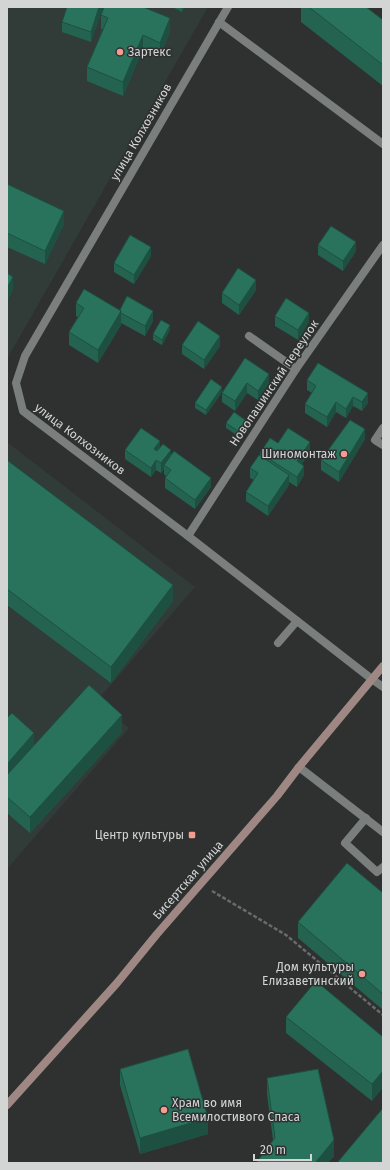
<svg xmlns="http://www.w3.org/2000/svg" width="390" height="1170" viewBox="0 0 390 1170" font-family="'Fira Sans',sans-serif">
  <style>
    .built { fill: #313b37 }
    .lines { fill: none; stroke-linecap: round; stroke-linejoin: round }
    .path { stroke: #686b6a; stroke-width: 2.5; stroke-dasharray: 4 2; stroke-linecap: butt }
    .lane { stroke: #7a7e7c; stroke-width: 8 }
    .street { stroke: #7a7e7c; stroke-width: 8 }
    .secondary { stroke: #9f8884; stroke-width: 8 }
    .wall { fill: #236350 }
    .shaded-wall { fill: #1d5041 }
    .building { fill: #29735d; stroke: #1d5041 }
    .poi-dot { fill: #f59c90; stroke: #2e3130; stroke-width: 1.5 }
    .labels { text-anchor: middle; stroke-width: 3; stroke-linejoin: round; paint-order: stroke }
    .poi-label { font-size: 12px; fill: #d2d5d4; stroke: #2e3130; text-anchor: end }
    .street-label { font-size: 12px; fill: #d2d5d4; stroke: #2e3130 }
  </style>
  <rect width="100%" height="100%" fill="#2e3130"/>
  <g class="built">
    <polygon points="7,7 208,7 7,359"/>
    <polygon points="7,442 195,587 96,702 129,728 7,869"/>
  </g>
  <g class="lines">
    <polyline class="path" points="212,891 286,935 383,1015"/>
    <g class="lane">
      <polyline points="219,22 383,144"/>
      <polyline points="249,336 296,369"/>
      <polyline points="383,428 375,440 383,445"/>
      <polyline points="278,643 297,621"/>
      <polyline points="373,680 383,687"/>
      <polyline points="366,818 345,843 377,872 383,867"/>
    </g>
    <g class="street">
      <polyline points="228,7 25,356 16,383 23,411 188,536 373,680"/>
      <polyline points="188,536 296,369 383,245"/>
      <polyline points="299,767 383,832"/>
    </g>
    <polyline class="secondary" points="7,1105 117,983 157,934 277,796 299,767 383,666"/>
  </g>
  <g class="wall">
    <polygon points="103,7 91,42 62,32 62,22"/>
    <polygon points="172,7 185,7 182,12"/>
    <polygon points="301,7 366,7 383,20 383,86 301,22"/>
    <polygon points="101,15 170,32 160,56 143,49 123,96 87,81 87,67 103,29 101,29"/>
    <polygon points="7,184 64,224 45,264 7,247"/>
    <polygon points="318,245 356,251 343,271 318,255"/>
    <polygon points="151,256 134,284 114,272 114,263"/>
    <polygon points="256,290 239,315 222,303 222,293"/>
    <polygon points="76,303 120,310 153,321 145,336 121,323 121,325 98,363 69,345 69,332 78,317 76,316"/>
    <polygon points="275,316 309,322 298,340 275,326"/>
    <polygon points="170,330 162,345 153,340 153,334"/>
    <polygon points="182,345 220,346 204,369 182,354"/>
    <polygon points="245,358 269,383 258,400 247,393 235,411 222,402 222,393"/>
    <polygon points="318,363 368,403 362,411 353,406 346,418 336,412 327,427 305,413 305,404 312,393 307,390 307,380"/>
    <polygon points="222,392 206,415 195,408 195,403"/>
    <polygon points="226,423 248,427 241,438 226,428"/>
    <polygon points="365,439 339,482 321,470 321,460"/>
    <polygon points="278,443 310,452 302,464 304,475 297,487 289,482 289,485 268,516 246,501 246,492 254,480 250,478 250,468 260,456 260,453"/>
    <polygon points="160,448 211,487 195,509 165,488 165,478 166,476 164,474 164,469 161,473 156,470 151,477 125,459 125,450"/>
    <polygon points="7,460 173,601 111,683 7,605"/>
    <polygon points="7,718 34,745 122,732 30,833 7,813"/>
    <polygon points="383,893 383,1010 298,938 298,922"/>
    <polygon points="286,1017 383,1037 383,1087 372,1101 286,1033"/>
    <polygon points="120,1069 208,1134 140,1154 120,1085"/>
    <polygon points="267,1078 334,1156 328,1163 256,1163 273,1140 267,1094"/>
  </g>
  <g class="shaded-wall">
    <polygon points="99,7 103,7 91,42 91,32"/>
    <polygon points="182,7 185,7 182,12"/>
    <polygon points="170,18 170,32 160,56 160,43"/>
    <polygon points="143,35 143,49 123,96 123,82"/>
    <polygon points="64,211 64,224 45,264 45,251"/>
    <polygon points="356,242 356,251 343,271 343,261"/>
    <polygon points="151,247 151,256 134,284 134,275"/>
    <polygon points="13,277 13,290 7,302 7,288"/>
    <polygon points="256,280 256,290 239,315 239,305"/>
    <polygon points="121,311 121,325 98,363 98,350"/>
    <polygon points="153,311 153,321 145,336 145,326"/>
    <polygon points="309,313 309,322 298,340 298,330"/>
    <polygon points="170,325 170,330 162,345 162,340"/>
    <polygon points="220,336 220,346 204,369 204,360"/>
    <polygon points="269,374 269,383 258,400 258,391"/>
    <polygon points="247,383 247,393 235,411 235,401"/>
    <polygon points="222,387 222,392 206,415 206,410"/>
    <polygon points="368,393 368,403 362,411 362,402"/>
    <polygon points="353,397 353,406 346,418 346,409"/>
    <polygon points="336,402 336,412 327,427 327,417"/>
    <polygon points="248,422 248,427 241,438 241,433"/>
    <polygon points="365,429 365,439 339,482 339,472"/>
    <polygon points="160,441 160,451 154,458 154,449"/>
    <polygon points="310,442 310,452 297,471 297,461"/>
    <polygon points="171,450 171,459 164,465 164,469 161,473 161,463"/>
    <polygon points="156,460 156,470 151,477 151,468"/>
    <polygon points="304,466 304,475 297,487 297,477"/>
    <polygon points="289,475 289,485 268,516 268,506"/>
    <polygon points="211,478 211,487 195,509 195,500"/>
    <polygon points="173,585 173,601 111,683 111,667"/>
    <polygon points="122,715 122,732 30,833 30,817"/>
    <polygon points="34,733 34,746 7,777 7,764"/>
    <polygon points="383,1071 383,1087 372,1101 372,1084"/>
    <polygon points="208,1118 208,1134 140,1154 140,1138"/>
    <polygon points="334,1140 334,1156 328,1163 315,1163"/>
  </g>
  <g class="building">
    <polygon points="67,7 99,7 91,32 62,22"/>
    <polygon points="104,7 143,7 170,18 160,43 143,35 123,82 87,67 108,18 101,15"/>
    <polygon points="309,7 366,7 383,20 383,65"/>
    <polygon points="7,184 64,211 45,251 7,233"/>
    <polygon points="331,226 356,242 343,261 318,245"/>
    <polygon points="130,235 151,247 134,275 114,263"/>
    <polygon points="238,268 256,280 239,305 222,293"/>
    <polygon points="7,273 13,277 7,288"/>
    <polygon points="84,289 121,311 98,350 69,332 84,308 76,303"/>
    <polygon points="127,296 153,311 145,326 121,313 121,311 120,310"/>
    <polygon points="286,298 309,313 298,330 275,316"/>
    <polygon points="161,320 170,325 162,340 153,334"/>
    <polygon points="198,321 220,336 204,360 182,345"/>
    <polygon points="245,358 269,374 258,391 247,383 235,401 222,393"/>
    <polygon points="318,363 368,393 362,402 353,397 346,409 336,402 327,417 305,404 316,386 307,380"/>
    <polygon points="211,379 222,387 206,410 195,403"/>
    <polygon points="234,412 248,422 241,433 226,423"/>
    <polygon points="350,420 365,429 339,472 321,460"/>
    <polygon points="141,428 160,441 154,449 157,451 163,444 171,450 161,463 156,460 151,468 125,450"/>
    <polygon points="288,428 310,442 297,461 304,466 297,477 260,453 270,438 278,443"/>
    <polygon points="174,451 211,478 195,500 165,478 171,470 164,465"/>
    <polygon points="259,455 289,475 268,506 246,492 258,473 250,468"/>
    <polygon points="7,460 173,585 111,667 7,589"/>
    <polygon points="89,685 122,715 30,817 7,797 7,775"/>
    <polygon points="12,713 34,733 7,764 7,718"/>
    <polygon points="347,863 383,893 383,994 298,922"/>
    <polygon points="316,981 383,1037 383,1071 372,1084 286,1017"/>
    <polygon points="188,1049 208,1118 140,1138 120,1069"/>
    <polygon points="318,1069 334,1140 315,1163 256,1163 275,1138 267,1078"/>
    <polygon points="383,1108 383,1163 337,1163"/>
  </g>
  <g class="poi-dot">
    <circle cx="120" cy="52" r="4"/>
    <circle cx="344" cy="454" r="4"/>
    <rect x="188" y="831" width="8" height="8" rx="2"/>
    <circle cx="362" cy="974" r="4"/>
    <circle cx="164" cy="1110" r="4"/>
  </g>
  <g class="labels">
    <g class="poi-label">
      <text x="128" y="56" text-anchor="start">Зартекс</text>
      <text x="336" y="458">Шиномонтаж</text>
      <text x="184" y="839">Центр культуры</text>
      <text x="354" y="971">Дом культуры<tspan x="354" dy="14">Елизаветинский</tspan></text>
      <text x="172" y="1107" text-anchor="start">Храм во имя<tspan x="172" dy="14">Всемилостивого Спаса</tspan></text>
    </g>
    <g class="street-label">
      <text transform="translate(141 132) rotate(-60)" y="4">улица Колхозников</text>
      <text transform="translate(274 383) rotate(-56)" y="4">Новопашинский переулок</text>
      <text transform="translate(80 439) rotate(37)" y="4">улица Колхозников</text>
      <text transform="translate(188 880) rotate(-49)" y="4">Бисертская улица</text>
    </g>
  </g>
  <rect width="390" height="1170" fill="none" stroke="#d2d5d4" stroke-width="16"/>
  <path d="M254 1154v6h57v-6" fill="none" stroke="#d2d5d4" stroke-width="2"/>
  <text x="260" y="1154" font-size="12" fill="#d2d5d4" stroke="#2e3130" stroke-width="3" paint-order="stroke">20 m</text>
</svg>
